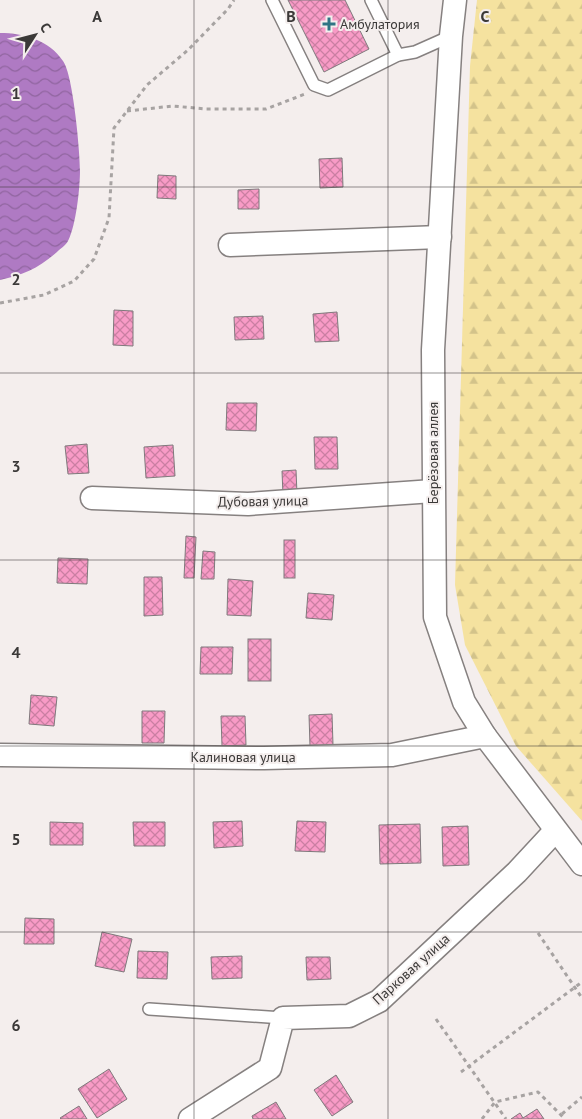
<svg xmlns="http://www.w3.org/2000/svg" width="582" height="1119" viewBox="0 0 582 1119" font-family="'PT Sans',sans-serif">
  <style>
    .forest { fill: url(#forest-firs) }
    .water { fill: url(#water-waves) }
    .building { fill: url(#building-cross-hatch); stroke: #7f797c }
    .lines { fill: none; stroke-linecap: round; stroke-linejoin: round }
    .service-casing { stroke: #868180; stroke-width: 14 }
    .minor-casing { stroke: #868180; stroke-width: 25 }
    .path { stroke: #a7a3a2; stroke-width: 3; stroke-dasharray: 4 4; stroke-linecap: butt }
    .service { stroke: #fff; stroke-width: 11 }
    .minor { stroke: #fff; stroke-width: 22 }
    .grid { fill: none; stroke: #3b3938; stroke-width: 1; stroke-opacity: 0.55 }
    .poi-dot { fill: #307584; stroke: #f4eeed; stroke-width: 2 }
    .labels { text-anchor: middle; stroke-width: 4; stroke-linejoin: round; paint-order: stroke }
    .poi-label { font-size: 14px; fill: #3b3938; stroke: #f4eeed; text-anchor: start }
    .street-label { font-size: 14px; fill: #3b3938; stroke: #f4eeed }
    .grid-label { font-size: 16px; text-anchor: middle; font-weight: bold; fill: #3b3938; stroke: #f4eeed; stroke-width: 4; stroke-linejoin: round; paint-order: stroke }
  </style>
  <defs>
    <pattern id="forest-firs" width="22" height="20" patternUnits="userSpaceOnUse" patternTransform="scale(1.25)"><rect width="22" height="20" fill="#f5e29f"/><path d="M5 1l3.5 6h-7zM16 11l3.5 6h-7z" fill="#d3c38a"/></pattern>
    <pattern id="water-waves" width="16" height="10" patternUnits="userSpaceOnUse" patternTransform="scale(1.25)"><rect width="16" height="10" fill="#af7ac3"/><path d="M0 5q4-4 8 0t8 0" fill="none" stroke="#90659f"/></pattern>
    <pattern id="building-cross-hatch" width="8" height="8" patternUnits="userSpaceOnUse" patternTransform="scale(1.25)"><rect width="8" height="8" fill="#f89bc6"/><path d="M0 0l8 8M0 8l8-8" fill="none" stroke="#ca7fa2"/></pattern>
  </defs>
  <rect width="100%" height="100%" fill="#f4eeed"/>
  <polygon class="forest" points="477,0 582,0 582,821 516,746 465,645 455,585 470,66"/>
  <path class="water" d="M0 33C24 33 49 40 63 61 73 74 80 151 80 170 80 188 76 225 68 241 66 245 60 249 57 252 39 268 23 275 0 280Z"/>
  <g class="building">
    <polygon points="288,0 345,0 369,49 324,72"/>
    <polygon points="342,158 343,187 320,188 319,159"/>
    <polygon points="158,175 176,176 176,199 157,198"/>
    <polygon points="259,189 259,209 238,209 238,190"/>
    <polygon points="114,310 133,311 133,346 113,345"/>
    <polygon points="337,312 339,341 315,342 313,314"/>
    <polygon points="263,316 264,339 235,340 234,317"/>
    <polygon points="227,403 257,403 256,431 226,430"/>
    <polygon points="314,437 337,437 338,469 315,469"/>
    <polygon points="87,444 89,473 68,474 65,446"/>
    <polygon points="173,445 175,476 146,478 144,447"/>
    <polygon points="296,470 297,494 283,495 282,471"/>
    <polygon points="186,536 196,537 194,578 184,578"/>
    <rect x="284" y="540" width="11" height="38"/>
    <polygon points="203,551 215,552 214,579 201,579"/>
    <polygon points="58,558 88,559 87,584 57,583"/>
    <polygon points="144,577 162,577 163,615 144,616"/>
    <polygon points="228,579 253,581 251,616 227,615"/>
    <polygon points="308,593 334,595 332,620 306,618"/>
    <rect x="248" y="639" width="23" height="42"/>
    <polygon points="201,647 233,647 232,674 200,674"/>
    <polygon points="31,695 57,697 54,726 29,724"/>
    <polygon points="142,711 165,711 164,743 142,743"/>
    <polygon points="332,714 333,745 310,746 309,715"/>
    <polygon points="221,716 245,716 246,745 222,746"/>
    <polygon points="242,821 243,846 214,848 213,822"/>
    <polygon points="297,821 326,822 325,852 295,851"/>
    <polygon points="50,822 83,823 83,845 50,845"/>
    <polygon points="133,822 165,822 165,846 134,846"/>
    <polygon points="420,824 421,863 380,864 379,825"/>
    <polygon points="468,826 469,865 443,866 442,827"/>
    <polygon points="25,918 54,919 54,944 24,944"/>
    <polygon points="102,932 132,939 124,972 95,966"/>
    <polygon points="138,951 168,952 167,979 137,978"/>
    <polygon points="242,956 242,978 212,979 211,957"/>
    <polygon points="306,957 330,957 331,979 307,980"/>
    <polygon points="109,1069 127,1099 97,1118 78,1089"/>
    <polygon points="336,1075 353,1102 332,1116 314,1090"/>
    <polygon points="276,1102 286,1119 253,1119 252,1116"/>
    <polygon points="79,1106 87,1119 61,1119 60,1118"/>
    <polygon points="537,1109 544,1119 511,1119 520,1113 523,1118"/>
  </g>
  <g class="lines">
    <g class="service-casing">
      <g id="service">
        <polyline points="272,0 314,85 328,90 398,55 415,52 451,36"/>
        <polyline points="371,0 398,55"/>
        <polyline points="149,1009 283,1018"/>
      </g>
    </g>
    <g class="minor-casing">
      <g id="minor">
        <polyline points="455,0 451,36 433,350 435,617 464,702 485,736 582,864"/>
        <polyline points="230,245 440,237"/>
        <polyline points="92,498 248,504 433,491"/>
        <polyline points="0,755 264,758 392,755 485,736"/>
        <polyline points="190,1119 270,1068 283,1018 349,1016 379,1001 517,872 555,831"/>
      </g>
    </g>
    <g class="path">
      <polyline points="127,111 173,106 206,109 266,109 305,94"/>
      <polyline points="0,303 44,295 74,281 94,259 109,218 114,128 147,85 188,50 228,9 234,0"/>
      <polyline points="538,933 582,998"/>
      <polyline points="436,1019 506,1119"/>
      <polyline points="461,1072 582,982"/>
      <polyline points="562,1114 582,1097"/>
      <polyline points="482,1119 495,1102 538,1092 565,1119"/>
    </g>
    <use href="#service" class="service"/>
    <use href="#minor" class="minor"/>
  </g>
  <path class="grid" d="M194 0V1119M388 0V1119M0 187H582M0 373H582M0 560H582M0 746H582M0 932H582"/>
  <path class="poi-dot" d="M326.5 16.5h5v5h5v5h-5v5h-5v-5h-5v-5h5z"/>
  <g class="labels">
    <g class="poi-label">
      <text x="340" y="29">Амбулатория</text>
    </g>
    <g class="street-label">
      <text transform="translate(433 453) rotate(-90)" y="5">Берёзовая аллея</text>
      <text transform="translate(263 501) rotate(-1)" y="5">Дубовая улица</text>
      <text x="243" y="762">Калиновая улица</text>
      <text transform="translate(411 969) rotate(-42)" y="5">Парковая улица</text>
    </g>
  </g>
  <g class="grid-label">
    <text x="97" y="22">A</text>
    <text x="291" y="22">B</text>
    <text x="485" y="22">C</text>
    <text x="16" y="99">1</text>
    <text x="16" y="285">2</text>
    <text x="16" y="472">3</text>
    <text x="16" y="658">4</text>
    <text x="16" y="845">5</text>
    <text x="16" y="1031">6</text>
  </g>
  <g transform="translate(35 35) rotate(54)" stroke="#f4eeed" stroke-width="4" paint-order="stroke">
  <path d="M0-4L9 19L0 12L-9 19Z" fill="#3b3938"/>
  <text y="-8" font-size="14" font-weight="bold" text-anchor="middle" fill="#3b3938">С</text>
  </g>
</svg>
